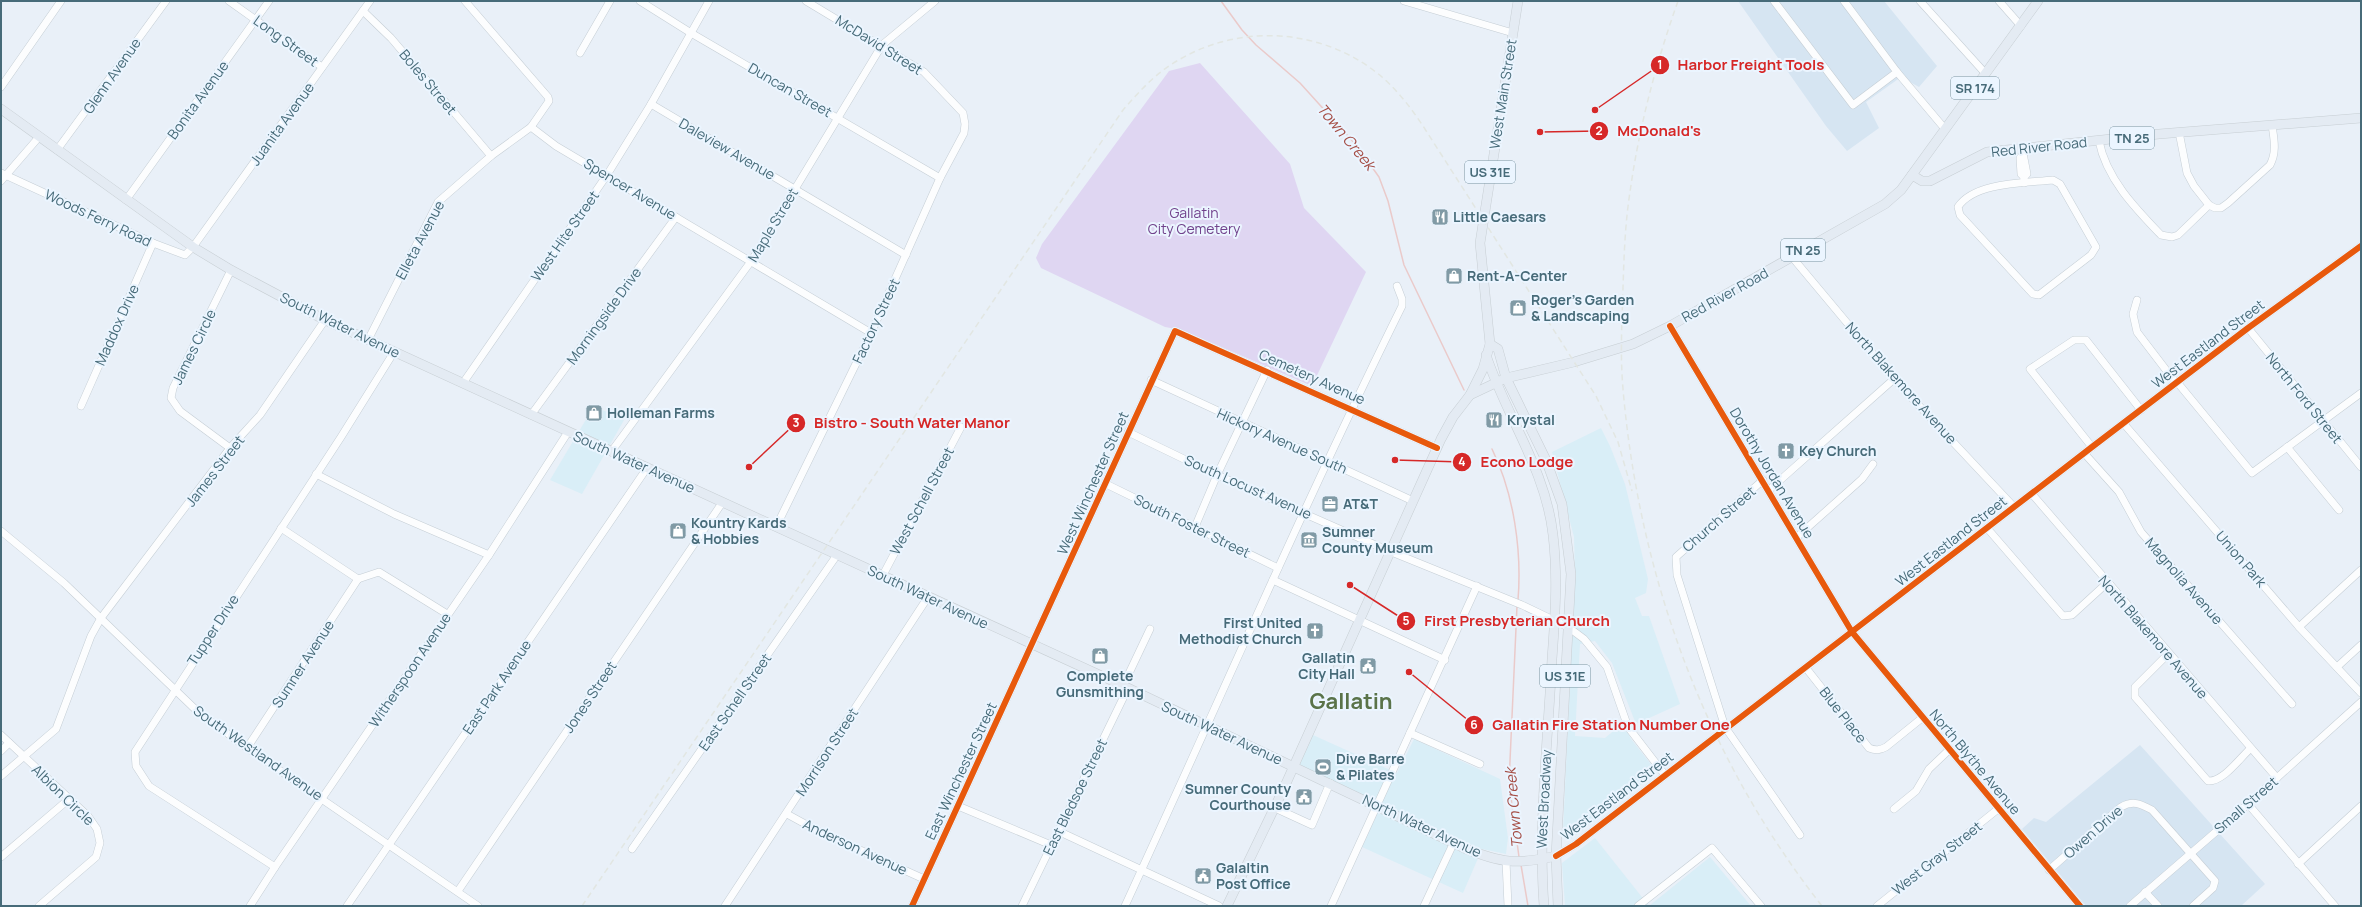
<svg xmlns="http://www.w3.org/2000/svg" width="2362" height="907" viewBox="0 0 2362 907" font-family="Manrope,sans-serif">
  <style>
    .residential { fill: #d6e5f2 }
    .commercial { fill: #d9eef7 }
    .green { fill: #dfd6f2 }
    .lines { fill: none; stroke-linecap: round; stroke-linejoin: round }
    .stream { stroke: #eacaca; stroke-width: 1.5 }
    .minor-casing { stroke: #c5ced5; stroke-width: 8 }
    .major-casing { stroke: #c7ced3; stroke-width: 10 }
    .minor { stroke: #fcfdfe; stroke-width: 7 }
    .major { stroke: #e4ebf3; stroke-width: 9 }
    .rail { stroke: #e2e6e2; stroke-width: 1.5; stroke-dasharray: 6 4; stroke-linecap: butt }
    .cycleway-casing { stroke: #ebf5ff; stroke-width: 8 }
    .cycleway { stroke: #e8590c; stroke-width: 6 }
    .labels { text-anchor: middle; stroke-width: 4; stroke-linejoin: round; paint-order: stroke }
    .shield { fill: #ebf5ff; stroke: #7894a1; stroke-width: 1 }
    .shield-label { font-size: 13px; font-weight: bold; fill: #476b79 }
    .street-label { font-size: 14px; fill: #476b79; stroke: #ebf5ff }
    .park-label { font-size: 14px; fill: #71428c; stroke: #ebf5ff }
    .poi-label { font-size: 14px; font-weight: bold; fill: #476b79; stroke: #ebf5ff; text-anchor: start }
    .water-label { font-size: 15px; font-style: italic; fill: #a54e46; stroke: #ebf5ff }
    .town-label { font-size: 22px; font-weight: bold; fill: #5a7349; stroke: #ebf5ff }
    .leader { fill: none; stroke: #d62828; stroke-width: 1.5 }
    .callout-dot { fill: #d62828; stroke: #ebf5ff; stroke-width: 1.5 }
    .mark-label { font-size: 12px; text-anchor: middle; font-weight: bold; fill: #fff }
    .callout-label { font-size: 15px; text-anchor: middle; font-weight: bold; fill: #d62828; stroke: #ebf5ff; stroke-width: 4; stroke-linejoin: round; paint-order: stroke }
  </style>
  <rect width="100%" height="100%" fill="#e9f0f8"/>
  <g class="residential">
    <polygon points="1738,1 1884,1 1937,66 1919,87 1901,77 1866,102 1879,128 1847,151 1826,126"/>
    <polygon points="2140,745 2265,884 2241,906 2086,906 2022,829 2034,818 2046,822"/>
  </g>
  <g class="commercial">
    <polygon points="594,406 624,420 582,494 550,480"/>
    <polygon points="1601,428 1610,446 1625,484 1648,579 1646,593 1635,598 1642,616 1649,616 1680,704 1636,724 1612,663 1595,641 1580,644 1575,736 1605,738 1623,723 1631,739 1657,772 1571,839 1563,831 1575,574 1574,537 1552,452"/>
    <polygon points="1313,735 1397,773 1414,739 1500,779 1508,838 1506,854 1482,849 1463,893 1362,847 1382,804 1299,765"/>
    <polygon points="1595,838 1649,906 1710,857 1751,906 1565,906 1562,863"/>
  </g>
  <polygon class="green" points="1200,63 1290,164 1304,208 1366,272 1312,386 1182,330 1165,327 1041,268 1036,258 1042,244 1169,71"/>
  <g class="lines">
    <g class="stream">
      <polyline points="1221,1 1242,30 1256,45 1300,83 1357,146 1379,177 1388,201 1404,265 1464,390"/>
      <path d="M1492 449C1514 494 1522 551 1518 600"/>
      <polyline points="1517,606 1509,783 1519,857"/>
      <polyline points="1521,865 1528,906"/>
    </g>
    <g class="minor-casing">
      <g id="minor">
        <polyline points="229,1 322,67"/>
        <polyline points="640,1 691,33 940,178"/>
        <polyline points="1404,1 1513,33"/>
        <polyline points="1774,1 1853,105 1897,72 1844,1"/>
        <polyline points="1920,1 1985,73"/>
        <polyline points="1999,1 2021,26"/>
        <polyline points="363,11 391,38 491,156"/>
        <polyline points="580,53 610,1"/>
        <polyline points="1897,72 1945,129"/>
        <polyline points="1,87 61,1"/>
        <polyline points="651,104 906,255"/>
        <polyline points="531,127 556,146 871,333"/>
        <path d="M2179 132 2187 173 2194 186 2209 205 2215 208H2221L2228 203 2270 165C2277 152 2274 139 2272 125"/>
        <path d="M2099 141C2106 178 2135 208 2161 235L2172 237 2178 235 2209 205"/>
        <polyline points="2022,148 2027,174 2024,177 2024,183"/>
        <polyline points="57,150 166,1"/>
        <polyline points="2023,155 2020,158 2021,174 2024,177"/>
        <polyline points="1,173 153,243 185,255 193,247 370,1"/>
        <path d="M2053 180 2060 184 2096 247 2091 255 2039 295 2033 294 1960 215 1958 207C1974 182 2026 183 2053 180Z"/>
        <polyline points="1,181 39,137"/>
        <polyline points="126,200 269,1"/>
        <polyline points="1792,257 1894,379 2014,507"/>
        <polyline points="2137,300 2133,314 2137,332 2176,383"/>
        <polyline points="1670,326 1852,632 2080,906"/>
        <polyline points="2248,328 2361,467"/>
        <polyline points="368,340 438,202 491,156 531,127 549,101 548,97 465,1"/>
        <polyline points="1151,380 1413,501"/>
        <polyline points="2177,382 2252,473 2361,393"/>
        <polyline points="463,383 607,175 651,104 709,1"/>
        <polyline points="81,406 153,243"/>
        <polyline points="531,415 676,217"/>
        <polyline points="2124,424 2299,627 2361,693"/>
        <polyline points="1128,432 1217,475 1389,551 1522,605 1568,627 1584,639 1607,667 1628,727 1665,775"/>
        <polyline points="2092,447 2030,369 2074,340 2086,340 2141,410"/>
        <polyline points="2287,447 2339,510"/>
        <polyline points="230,448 180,411 171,398 173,388 231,270"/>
        <polyline points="611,452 752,260 882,45 935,1"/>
        <polyline points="2084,453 2119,492 2141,532 2292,704"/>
        <polyline points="316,474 394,514 489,555"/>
        <polyline points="1763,480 1676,557 1677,575 1725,727 1800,835"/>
        <polyline points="1106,484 1278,568"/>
        <polyline points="1769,490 1894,379"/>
        <polyline points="2032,494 2277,778"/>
        <polyline points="776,527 871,333 940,178 964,133 965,124 963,113 924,72 806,1"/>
        <polyline points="1195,527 1217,475 1267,370"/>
        <polyline points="281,528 358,579"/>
        <polyline points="1987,528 2063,616 2072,615 2107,583"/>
        <polyline points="1,531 64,583 196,710 247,748 478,906"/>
        <polyline points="1797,537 1862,479 1873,464"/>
        <polyline points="883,575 961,427"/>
        <polyline points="358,579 379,572 447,614"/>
        <polyline points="1273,580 1445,660"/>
        <polyline points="2299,627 2361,570"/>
        <path d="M2168 654 2135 687V697L2208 781C2223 782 2239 759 2250 749"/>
        <polyline points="2337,667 2361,645"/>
        <path d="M1806 668 1869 748C1876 751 1880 750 1886 747L1922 718"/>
        <polyline points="1123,686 1150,629"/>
        <polyline points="1410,733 1480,764"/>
        <polyline points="1,735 88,816 97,829 100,843 96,857 39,906"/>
        <polyline points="247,748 358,579"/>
        <polyline points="1,751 9,743"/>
        <polyline points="1,776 56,729 91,636 101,618 230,448 260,415 325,320"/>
        <polyline points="2248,804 2335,906"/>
        <polyline points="958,806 1051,845"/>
        <polyline points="1275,808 1312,825 1330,783"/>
        <polyline points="1894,809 1916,791 1929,769 1949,750"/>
        <polyline points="787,814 818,831 924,879"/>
        <polyline points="1058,831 1219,906"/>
        <polyline points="632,849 837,555"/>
        <polyline points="1556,856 1576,844 2092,447 2248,328 2361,246"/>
        <polyline points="1,857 69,799"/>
        <polyline points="1506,861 1508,906"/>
        <polyline points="2298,864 2361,806"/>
        <polyline points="275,867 149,786 136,766 135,752 341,437 394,352"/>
        <path d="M2049 870 2121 807C2133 800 2141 804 2152 810L2215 881 2213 888 2193 906"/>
        <polyline points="458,891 722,503"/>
        <polyline points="2145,892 2158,906"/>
        <polyline points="250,906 275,867 489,555 568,432"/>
        <polyline points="347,906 647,468"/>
        <polyline points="725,906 928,597"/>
        <polyline points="912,906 1175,331 1437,448"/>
        <polyline points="1022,906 1128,688"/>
        <path d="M1125 906C1217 706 1304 504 1402 306V299L1397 286"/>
        <polyline points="1331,906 1477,586"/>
        <polyline points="1424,906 1454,842"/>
        <polyline points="1638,906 1712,848 1761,906"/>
        <polyline points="1877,906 1998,809"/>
        <polyline points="2130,906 2248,804 2361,702"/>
      </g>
    </g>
    <g class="major-casing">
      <g id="major">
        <path d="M1 109 193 247 231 270 325 320 1128 688 1464 848C1501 863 1517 865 1556 856"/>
        <polyline points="1912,175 1922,181 1930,181 1987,152 2159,134 2361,118"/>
        <polyline points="1490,344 1498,349 1506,378 1546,460 1562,504 1571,574 1556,856 1558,906"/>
        <path d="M1486 355C1506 416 1546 470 1553 535 1558 577 1555 618 1552 659 1548 741 1538 824 1544 906"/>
        <polyline points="1470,395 1506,378 1574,362 1633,344 1670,326 1885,204 1901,190 2038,1"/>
        <polyline points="1227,906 1284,788 1441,439 1453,417 1470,395 1483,369 1490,344 1480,243 1518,1"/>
      </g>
    </g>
    <use href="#minor" class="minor"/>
    <use href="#major" class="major"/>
    <g class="rail">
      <path d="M1678 1C1656 63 1639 127 1630 192 1625 224 1624 256 1623 288 1622 321 1620 355 1623 389 1639 576 1705 757 1822 906"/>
      <path d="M582 906 1123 110C1138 93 1153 76 1172 64 1237 22 1323 27 1382 77 1398 91 1411 108 1423 126L1596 396 1618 442 1632 491"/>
    </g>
    <g class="cycleway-casing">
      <g id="cycleway">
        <polyline points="1670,326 1852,632 2080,906"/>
        <polyline points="1556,856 1576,844 2092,447 2248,328 2361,246"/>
        <polyline points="912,906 1175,331 1437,448"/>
      </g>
    </g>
    <use href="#cycleway" class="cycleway"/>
  </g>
  <defs>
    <g id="restaurant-square" transform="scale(0.9)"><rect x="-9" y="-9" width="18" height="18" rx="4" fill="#809aa5" stroke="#ebf5ff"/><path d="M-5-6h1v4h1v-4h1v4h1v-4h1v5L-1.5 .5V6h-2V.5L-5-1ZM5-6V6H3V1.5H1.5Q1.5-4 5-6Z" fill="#fff"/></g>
    <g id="shop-square" transform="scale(0.9)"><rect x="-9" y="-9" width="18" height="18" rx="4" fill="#809aa5" stroke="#ebf5ff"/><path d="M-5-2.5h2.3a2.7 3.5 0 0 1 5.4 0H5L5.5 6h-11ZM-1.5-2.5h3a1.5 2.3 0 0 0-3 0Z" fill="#fff"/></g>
    <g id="church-square" transform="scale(0.9)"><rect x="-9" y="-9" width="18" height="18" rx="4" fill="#809aa5" stroke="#ebf5ff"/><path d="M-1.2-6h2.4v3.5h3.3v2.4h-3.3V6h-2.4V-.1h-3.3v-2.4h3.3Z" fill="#fff"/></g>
    <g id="office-square" transform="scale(0.9)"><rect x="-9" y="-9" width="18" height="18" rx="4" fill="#809aa5" stroke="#ebf5ff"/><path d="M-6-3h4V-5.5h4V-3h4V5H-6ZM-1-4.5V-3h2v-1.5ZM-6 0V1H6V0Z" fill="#fff"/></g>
    <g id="museum-square" transform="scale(0.9)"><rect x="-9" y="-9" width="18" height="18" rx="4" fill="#809aa5" stroke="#ebf5ff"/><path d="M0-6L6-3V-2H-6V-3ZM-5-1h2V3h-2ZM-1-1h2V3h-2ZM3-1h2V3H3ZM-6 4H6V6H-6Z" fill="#fff"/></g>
    <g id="civic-square" transform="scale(0.9)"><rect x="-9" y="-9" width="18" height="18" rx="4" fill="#809aa5" stroke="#ebf5ff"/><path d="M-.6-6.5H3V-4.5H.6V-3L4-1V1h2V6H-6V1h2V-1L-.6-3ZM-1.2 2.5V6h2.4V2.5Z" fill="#fff"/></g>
    <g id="stadium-square" transform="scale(0.9)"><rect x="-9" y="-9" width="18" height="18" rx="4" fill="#809aa5" stroke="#ebf5ff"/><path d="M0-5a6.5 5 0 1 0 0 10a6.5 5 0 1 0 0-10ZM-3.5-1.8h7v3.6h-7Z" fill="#fff"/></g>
  </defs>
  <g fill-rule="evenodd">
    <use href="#restaurant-square" x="1440" y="217"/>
    <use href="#shop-square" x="1454" y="276"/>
    <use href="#shop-square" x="1518" y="308"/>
    <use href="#shop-square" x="594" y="413"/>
    <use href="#restaurant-square" x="1494" y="420"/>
    <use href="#church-square" x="1786" y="451"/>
    <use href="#office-square" x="1330" y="504"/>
    <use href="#shop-square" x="678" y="531"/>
    <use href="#museum-square" x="1309" y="540"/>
    <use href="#church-square" x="1315" y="631"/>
    <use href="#shop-square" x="1100" y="656"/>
    <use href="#civic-square" x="1368" y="666"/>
    <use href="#stadium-square" x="1323" y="767"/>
    <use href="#civic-square" x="1304" y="797"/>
    <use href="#civic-square" x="1203" y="876"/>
  </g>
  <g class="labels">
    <g class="shield">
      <rect x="1951" y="77" width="48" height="22" rx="3"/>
      <rect x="2110" y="127" width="44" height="22" rx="3"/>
      <rect x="1465" y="161" width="50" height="22" rx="3"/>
      <rect x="1781" y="239" width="44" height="22" rx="3"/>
      <rect x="1540" y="665" width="50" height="22" rx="3"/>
    </g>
    <g class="shield-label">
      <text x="1975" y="93">SR 174</text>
      <text x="2132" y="143">TN 25</text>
      <text x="1490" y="177">US 31E</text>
      <text x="1803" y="255">TN 25</text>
      <text x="1565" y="681">US 31E</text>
    </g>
    <g class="street-label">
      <text transform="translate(286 41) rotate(36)" y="5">Long Street</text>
      <text transform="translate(879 45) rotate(32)" y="5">McDavid Street</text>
      <text transform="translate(112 76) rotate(-55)" y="5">Glenn Avenue</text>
      <text transform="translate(428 82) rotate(50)" y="5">Boles Street</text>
      <text transform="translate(790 90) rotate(30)" y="5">Duncan Street</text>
      <text transform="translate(1503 94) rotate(-81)" y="5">West Main Street</text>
      <text transform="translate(198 100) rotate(-54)" y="5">Bonita Avenue</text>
      <text transform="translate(282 124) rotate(-54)" y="5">Juanita Avenue</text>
      <text transform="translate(2039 147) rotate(-6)" y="5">Red River Road</text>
      <text transform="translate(727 149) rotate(30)" y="5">Daleview Avenue</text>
      <text transform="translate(630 189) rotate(31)" y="5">Spencer Avenue</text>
      <text transform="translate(98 218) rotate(25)" y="5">Woods Ferry Road</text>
      <text transform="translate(773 225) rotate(-59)" y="5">Maple Street</text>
      <text transform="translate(565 236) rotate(-55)" y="5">West Hite Street</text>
      <text transform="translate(420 240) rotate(-62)" y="5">Elleta Avenue</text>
      <text transform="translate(1725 295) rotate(-29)" y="5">Red River Road</text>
      <text transform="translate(604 316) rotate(-54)" y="5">Morningside Drive</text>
      <text transform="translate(876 321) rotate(-65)" y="5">Factory Street</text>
      <text transform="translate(117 325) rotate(-66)" y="5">Maddox Drive</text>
      <text transform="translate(340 325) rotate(26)" y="5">South Water Avenue</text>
      <text transform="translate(2208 344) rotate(-37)" y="5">West Eastland Street</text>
      <text transform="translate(194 347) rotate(-64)" y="5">James Circle</text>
      <text transform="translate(1312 377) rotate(24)" y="5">Cemetery Avenue</text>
      <text transform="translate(1901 383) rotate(48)" y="5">North Blakemore Avenue</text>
      <text transform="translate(2304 398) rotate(51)" y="5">North Ford Street</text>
      <text transform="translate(1282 441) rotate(24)" y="5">Hickory Avenue South</text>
      <text transform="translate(634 462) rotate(24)" y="5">South Water Avenue</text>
      <text transform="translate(215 471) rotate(-52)" y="5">James Street</text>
      <text transform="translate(1772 473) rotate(59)" y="5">Dorothy Jordan Avenue</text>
      <text transform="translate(1093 483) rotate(-66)" y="5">West Winchester Street</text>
      <text transform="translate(1248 487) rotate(24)" y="5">South Locust Avenue</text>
      <text transform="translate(922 501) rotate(-62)" y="5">West Schell Street</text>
      <text transform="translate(1719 519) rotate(-41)" y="5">Church Street</text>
      <text transform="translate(1192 526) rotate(26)" y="5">South Foster Street</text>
      <text transform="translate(1951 541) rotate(-38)" y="5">West Eastland Street</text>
      <text transform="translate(2241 559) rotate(49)" y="5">Union Park</text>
      <text transform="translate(2184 581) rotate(49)" y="5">Magnolia Avenue</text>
      <text transform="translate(928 597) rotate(25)" y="5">South Water Avenue</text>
      <text transform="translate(213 630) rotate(-57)" y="5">Tupper Drive</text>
      <text transform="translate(2153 637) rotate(49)" y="5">North Blakemore Avenue</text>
      <text transform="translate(303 664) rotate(-57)" y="5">Sumner Avenue</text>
      <text transform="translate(410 670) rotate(-56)" y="5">Witherspoon Avenue</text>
      <text transform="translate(497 687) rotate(-56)" y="5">East Park Avenue</text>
      <text transform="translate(590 697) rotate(-56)" y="5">Jones Street</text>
      <text transform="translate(735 702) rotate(-55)" y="5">East Schell Street</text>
      <text transform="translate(1843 715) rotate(52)" y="5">Blue Place</text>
      <text transform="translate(1222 733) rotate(25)" y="5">South Water Avenue</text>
      <text transform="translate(827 752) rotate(-57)" y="5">Morrison Street</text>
      <text transform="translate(258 753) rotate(35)" y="5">South Westland Avenue</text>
      <text transform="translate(1975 762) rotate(50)" y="5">North Blythe Avenue</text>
      <text transform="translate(961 771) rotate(-65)" y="5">East Winchester Street</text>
      <text transform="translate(63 795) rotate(44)" y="5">Albion Circle</text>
      <text transform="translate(1617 796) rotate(-37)" y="5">West Eastland Street</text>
      <text transform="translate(1075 797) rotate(-64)" y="5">East Bledsoe Street</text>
      <text transform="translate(1544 799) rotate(-87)" y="5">West Broadway</text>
      <text transform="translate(2246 805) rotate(-41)" y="5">Small Street</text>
      <text transform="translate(1422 826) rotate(25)" y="5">North Water Avenue</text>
      <text transform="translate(2093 832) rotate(-41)" y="5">Owen Drive</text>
      <text transform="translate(855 847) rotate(25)" y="5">Anderson Avenue</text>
      <text transform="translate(1937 858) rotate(-38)" y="5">West Gray Street</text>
    </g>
    <g class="park-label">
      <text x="1194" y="218">Gallatin<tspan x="1194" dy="16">City Cemetery</tspan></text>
    </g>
    <g class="poi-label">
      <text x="1453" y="222">Little Caesars</text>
      <text x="1467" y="281">Rent-A-Center</text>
      <text x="1531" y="305">Roger's Garden<tspan x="1531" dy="16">&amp; Landscaping</tspan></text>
      <text x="607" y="418">Holleman Farms</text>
      <text x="1507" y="425">Krystal</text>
      <text x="1799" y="456">Key Church</text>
      <text x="1343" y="509">AT&amp;T</text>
      <text x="691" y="528">Kountry Kards<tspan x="691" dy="16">&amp; Hobbies</tspan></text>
      <text x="1322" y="537">Sumner<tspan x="1322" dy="16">County Museum</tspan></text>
      <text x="1302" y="628" text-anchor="end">First United<tspan x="1302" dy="16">Methodist Church</tspan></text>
      <text x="1355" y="663" text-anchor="end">Gallatin<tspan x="1355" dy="16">City Hall</tspan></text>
      <text x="1100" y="681" text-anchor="middle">Complete<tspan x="1100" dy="16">Gunsmithing</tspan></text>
      <text x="1336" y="764">Dive Barre<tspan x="1336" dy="16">&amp; Pilates</tspan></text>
      <text x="1291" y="794" text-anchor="end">Sumner County<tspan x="1291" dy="16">Courthouse</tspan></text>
      <text x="1216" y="873">Galaltin<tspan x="1216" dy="16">Post Office</tspan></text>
    </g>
    <g class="water-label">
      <text transform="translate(1346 137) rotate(50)" y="5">Town Creek</text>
      <text transform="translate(1514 808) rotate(-95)" y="5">Town Creek</text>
    </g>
    <g class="town-label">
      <text x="1351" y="709">Gallatin</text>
    </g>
  </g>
  <path class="leader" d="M1595 110L1660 65M1540 132L1599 131M749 467L796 423M1395 460L1462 462M1350 585L1406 621M1409 672L1474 725"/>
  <g class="callout-dot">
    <circle cx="1595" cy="110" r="4"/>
    <circle cx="1540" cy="132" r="4"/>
    <circle cx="749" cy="467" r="4"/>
    <circle cx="1395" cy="460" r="4"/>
    <circle cx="1350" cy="585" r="4"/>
    <circle cx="1409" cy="672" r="4"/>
    <circle cx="1660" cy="65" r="10"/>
    <circle cx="1599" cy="131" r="10"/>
    <circle cx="796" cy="423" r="10"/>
    <circle cx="1462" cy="462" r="10"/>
    <circle cx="1406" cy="621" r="10"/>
    <circle cx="1474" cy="725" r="10"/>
  </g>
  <g class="mark-label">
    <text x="1660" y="69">1</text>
    <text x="1599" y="135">2</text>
    <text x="796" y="427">3</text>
    <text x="1462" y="466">4</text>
    <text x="1406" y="625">5</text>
    <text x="1474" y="729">6</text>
  </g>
  <g class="callout-label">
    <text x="1751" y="70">Harbor Freight Tools</text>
    <text x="1659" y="136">McDonald's</text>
    <text x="912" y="428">Bistro - South Water Manor</text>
    <text x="1527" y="467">Econo Lodge</text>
    <text x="1517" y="626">First Presbyterian Church</text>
    <text x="1611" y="730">Gallatin Fire Station Number One</text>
  </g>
  <rect width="2362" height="907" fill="none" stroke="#476b79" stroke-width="4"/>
</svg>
